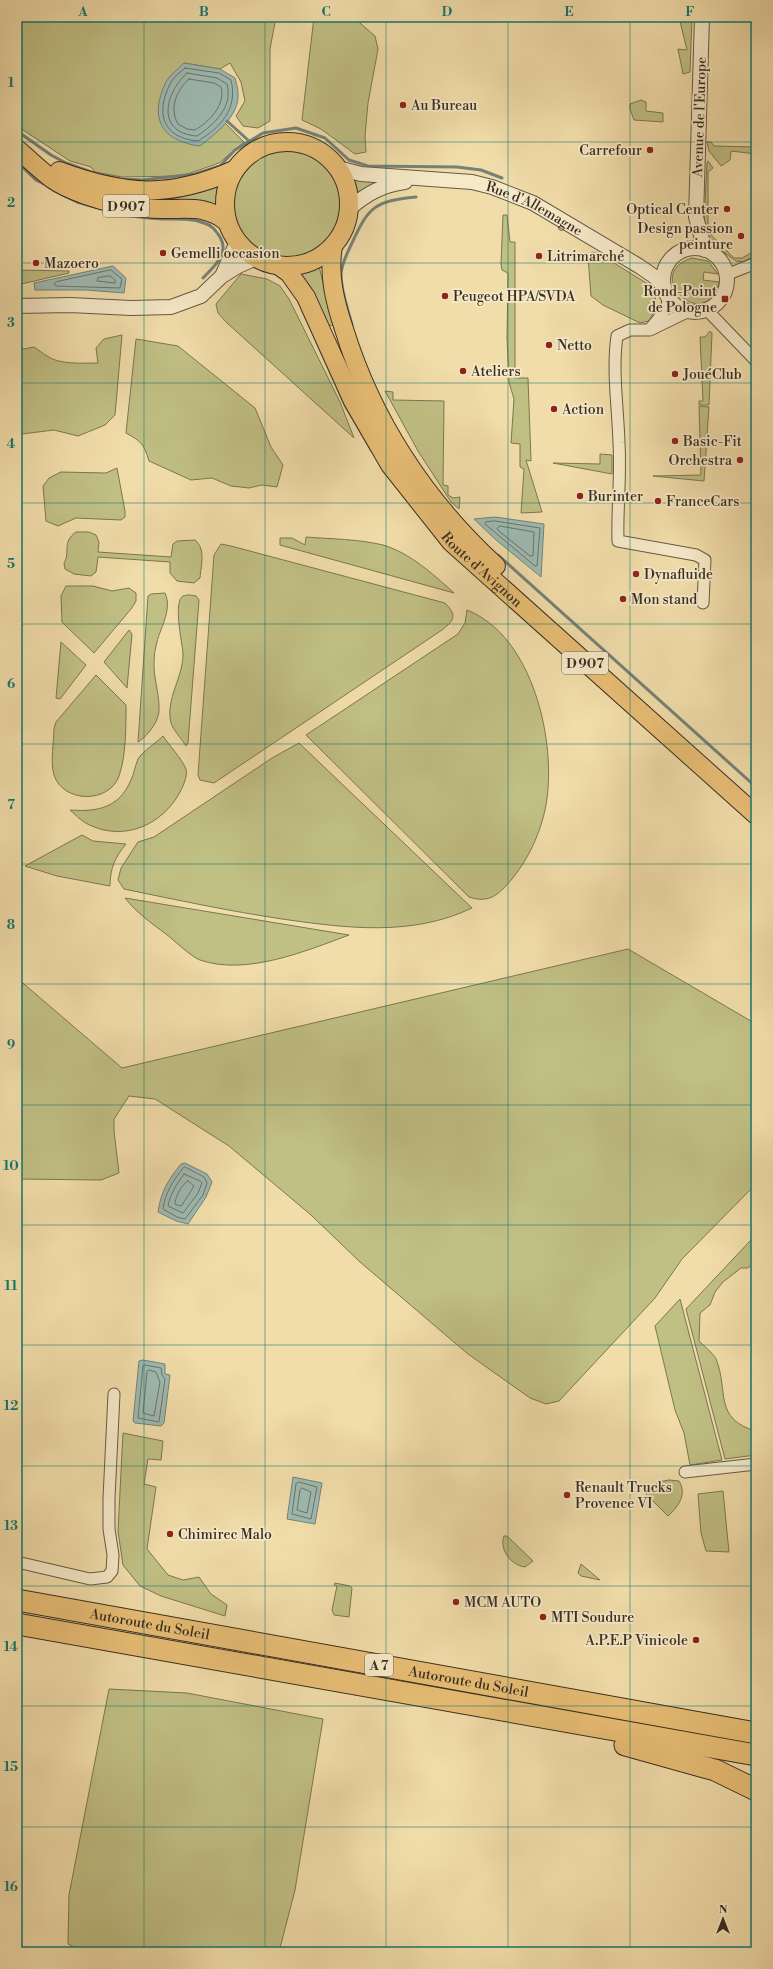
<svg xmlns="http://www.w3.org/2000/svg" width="773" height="1969" viewBox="0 0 773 1969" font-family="'Libre Bodoni',serif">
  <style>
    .green { fill: #c0bf84; stroke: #7c7653 }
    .water { fill: #9ebab2; stroke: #758278 }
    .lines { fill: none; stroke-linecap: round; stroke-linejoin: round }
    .shore { stroke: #6b746a; stroke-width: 1 }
    .stream { stroke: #758278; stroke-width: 3 }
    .minor-casing { stroke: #665a44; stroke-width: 13 }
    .tertiary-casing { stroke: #665a44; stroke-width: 16 }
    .primary-casing { stroke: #382e22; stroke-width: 20 }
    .motorway-casing { stroke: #382e22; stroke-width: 23 }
    .minor { stroke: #f6e9c8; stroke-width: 11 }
    .tertiary { stroke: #f6e9c8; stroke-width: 14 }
    .primary { stroke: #e8be75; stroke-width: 18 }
    .motorway { stroke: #e8be75; stroke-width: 21 }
    .grid { fill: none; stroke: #0f766e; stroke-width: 1; stroke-opacity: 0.55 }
    .poi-dot { fill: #8f2418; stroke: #f6e9c8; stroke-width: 1.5 }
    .labels { text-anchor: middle; stroke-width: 3.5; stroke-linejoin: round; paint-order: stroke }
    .shield { fill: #f6e9c8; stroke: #716654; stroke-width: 1 }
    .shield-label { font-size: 13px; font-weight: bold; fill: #382e22 }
    .poi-label { font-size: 14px; fill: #382e22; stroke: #f6e9c8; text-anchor: start }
    .street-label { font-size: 14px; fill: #382e22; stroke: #f6e9c8 }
    .neatline { fill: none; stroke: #0f766e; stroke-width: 1.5 }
    .grid-label { font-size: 13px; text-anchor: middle; font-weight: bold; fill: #0f766e }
  </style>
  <rect width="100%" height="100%" fill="#f1ddaa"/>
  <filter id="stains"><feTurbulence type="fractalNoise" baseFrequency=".005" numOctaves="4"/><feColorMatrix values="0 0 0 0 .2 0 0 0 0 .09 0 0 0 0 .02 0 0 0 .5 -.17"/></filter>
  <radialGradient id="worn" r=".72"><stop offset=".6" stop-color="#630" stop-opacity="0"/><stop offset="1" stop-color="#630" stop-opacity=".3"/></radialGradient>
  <g class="green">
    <polygon points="17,17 276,17 270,49 270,121 258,128 243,126 236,116 245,101 241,82 230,63 220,69 184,63 216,133 225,123 244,142 219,163 182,176 122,177 95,172 91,167 70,161 17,126"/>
    <polygon points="314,17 353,17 375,36 378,49 368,103 365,136 366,152 355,154 321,129 302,120"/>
    <polygon points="679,17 692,18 690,72 683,74 678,49 687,50"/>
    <polygon points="641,100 646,102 646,111 663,113 663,122 634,120 630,109 630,104"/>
    <polygon points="707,142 711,142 714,146 756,147 756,154 731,151 730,160 721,166 709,151"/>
    <circle cx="287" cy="204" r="55"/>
    <polygon points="708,161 713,168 708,172 708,228 712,236 734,258 742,258 756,250 756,255 743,262 736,261 722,251 707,234 704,224 707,163"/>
    <polygon points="354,178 381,181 356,194"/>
    <polygon points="216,186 218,189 216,204 213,205 142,201 143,198"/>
    <polygon points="503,215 507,215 510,242 515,242 515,378 528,378 531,461 526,460 542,512 521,513 524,469 520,467 520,444 511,443 514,399 509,382 507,338 508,273 502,270 501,264"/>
    <path d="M592 252 598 253 651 286C658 300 657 308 649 321L640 323 603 305 591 296 588 256Z"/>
    <path d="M692 258 708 261 718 274 704 272 703 280 719 282C706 336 640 274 692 258Z"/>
    <polygon points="319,266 333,325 328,326 300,275 300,273"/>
    <polygon points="17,270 69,271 69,273 17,285"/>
    <polygon points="241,274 267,279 280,286 289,299 340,402 354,438 226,322 218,313 216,304"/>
    <polygon points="710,331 712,333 709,405 699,405 699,401 703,401 700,337 705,337"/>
    <path d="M122 335 115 415 105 425 78 436 54 430 22 434 17 431V347L24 349 34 347C39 350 42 353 47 356 59 365 84 363 98 363L96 348 104 339Z"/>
    <path d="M136 339 178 346 255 408 271 447 283 465 277 487 262 485 249 488 231 486 212 478 191 480 149 461C144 444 141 441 126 433Z"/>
    <polygon points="385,391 393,392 393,400 444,401 443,485 448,486 448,495 453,498 460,497 459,509 451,502 418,451"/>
    <polygon points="699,406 709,407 704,481 653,476 701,475"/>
    <polygon points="600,454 612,455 612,474 553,463 600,464"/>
    <polygon points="117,468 125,511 125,517 121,520 76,518 58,526 46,521 43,486 49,478 61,472 106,473"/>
    <path d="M76 532H89L96 535 99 542 98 552 171 557 173 544 177 541 195 540C206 549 201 565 200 578L194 583 177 581 170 573V562L98 557 96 572 91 576 74 574 65 569 64 563C71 552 61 543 76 532Z"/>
    <path d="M306 537C331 539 358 539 383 545 410 553 433 574 454 593L280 545V538H292L305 545Z"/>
    <path d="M221 544 231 546 445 603C457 615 455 620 442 630L214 783 200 780 198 775 214 555Z"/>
    <polygon points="66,586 93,586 112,591 129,588 136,593 136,601 131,609 94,653 62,622 61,596"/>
    <path d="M165 593C173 611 159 629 156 646 154 653 154 661 154 667 154 680 163 707 157 719 154 727 145 738 138 742L148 596 151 594Z"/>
    <path d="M190 595 196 596 199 600 188 743 186 746C182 739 173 730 171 723 165 699 184 676 183 653 182 642 173 602 183 596 185 595 188 595 190 595Z"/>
    <path d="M467 610C533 636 557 742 546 805 541 832 529 858 512 879 499 894 490 904 469 897L306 735 458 634 465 623Z"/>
    <polygon points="129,630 132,634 127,688 104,662"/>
    <polygon points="61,642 86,665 60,699 56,698"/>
    <path d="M96 675 126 705C126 726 126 757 119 776 109 804 63 803 54 775 50 761 54 742 54 728L56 722Z"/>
    <path d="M163 736C169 745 182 759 186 769 188 776 183 786 180 792 163 824 126 841 92 826 83 823 77 816 70 810 98 812 119 808 131 780 134 774 135 766 138 759 143 751 156 743 163 736Z"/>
    <path d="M299 743 472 908C411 937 346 928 282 919 229 911 177 900 124 889L118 880 121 868 138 842 154 837 272 758Z"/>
    <path d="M82 835 93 841 126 844C115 857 110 869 110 886L57 876 25 866Z"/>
    <path d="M125 898 349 935C306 951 246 976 200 960 190 956 175 941 166 934 151 923 137 913 125 898Z"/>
    <polygon points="628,949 756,1024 756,1184 682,1259 655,1298 559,1401 546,1404 530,1398 468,1354 360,1262 311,1215 229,1146 155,1099 129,1096 114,1119 114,1131 119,1173 101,1180 17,1179 17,978 122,1068"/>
    <path d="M751 1240H756V1264L753 1263 748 1268H741L723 1282 715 1292 710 1305 700 1313 699 1341C704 1346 713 1353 716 1359 729 1391 713 1419 756 1431V1455L725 1459 686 1309Z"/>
    <polygon points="680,1299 722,1460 690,1465 684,1433 675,1410 655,1326"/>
    <polygon points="123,1433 163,1441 161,1460 148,1459 144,1484 156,1487 147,1549 168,1575 183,1580 199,1577 211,1594 227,1605 225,1616 161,1596 140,1586 123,1565 118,1531"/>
    <path d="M669 1480 679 1481C687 1494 679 1506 668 1516L646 1494 658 1482Z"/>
    <polygon points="723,1491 729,1552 706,1551 701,1533 698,1494"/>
    <path d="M504 1536H507L533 1561 525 1567C511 1565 499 1550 504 1536Z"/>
    <polygon points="581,1564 600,1580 581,1576 578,1573"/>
    <polygon points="335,1583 350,1586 352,1588 349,1617 334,1615 332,1610 337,1586 334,1585"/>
    <polygon points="109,1689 187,1693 323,1719 295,1890 279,1952 85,1952 68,1944 69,1895"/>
  </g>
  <g class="water">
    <path d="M184 63 220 69 235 78C236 83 238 88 238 93 240 116 215 134 200 146 160 141 149 117 166 82 170 75 178 69 184 63Z"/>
    <polygon points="113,266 126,278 124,293 86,290 35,290 34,283"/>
    <polygon points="495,517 544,524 541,577 495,539 474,519"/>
    <path d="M185 1163 207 1174 212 1182 206 1197 188 1224 176 1221 158 1212C161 1191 168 1180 181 1164Z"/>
    <polygon points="143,1360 165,1364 165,1374 170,1375 164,1423 161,1426 135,1423 133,1421 139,1361"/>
    <polygon points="293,1477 322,1483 315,1524 287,1519"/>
  </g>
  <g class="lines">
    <g class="shore">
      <path d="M185 68 219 73 231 80C238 109 221 127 198 141 163 138 155 114 170 84 173 78 180 72 185 68Z"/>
      <path d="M187 73 217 78 227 84C233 107 215 124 197 136 156 133 164 94 187 73Z"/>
      <path d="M189 79 214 83 221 87C226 105 209 122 195 130L187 129 178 124C169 108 176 91 189 79Z"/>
      <polygon points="111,270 122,279 120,288 56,286 54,284 56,282"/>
      <polygon points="110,276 115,280 115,283 97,281 98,278"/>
      <polygon points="495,521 540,528 537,566 535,566 485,524 486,522"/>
      <polygon points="500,526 534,532 533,556 530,556 500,532 497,529"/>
      <path d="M185 1167 204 1177 207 1183 203 1195 185 1219 177 1217 163 1209C165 1193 173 1181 183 1168Z"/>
      <path d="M184 1174 200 1181 202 1183 198 1193 183 1213 168 1206C170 1194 177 1184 184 1174Z"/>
      <path d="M188 1181 194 1186 182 1205 180 1206 175 1204C175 1197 182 1184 188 1181Z"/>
      <polygon points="145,1365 161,1368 162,1375 165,1379 159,1422 138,1418 143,1366"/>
      <polygon points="149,1370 156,1372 160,1382 154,1416 143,1413 147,1372"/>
      <polygon points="299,1482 317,1487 311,1519 292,1514 296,1484"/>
      <polygon points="302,1488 311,1492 307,1513 297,1510 300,1490"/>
    </g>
    <g class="stream">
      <polyline points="227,121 249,141"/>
      <polyline points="17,131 51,155 66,163 97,174 121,179 142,180 195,174 220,166 235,150 263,133 296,128 325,138 349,160 368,166 457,167 481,170 502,178"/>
      <polyline points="17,162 36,180 46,185"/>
      <polyline points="63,195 77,202 95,207"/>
      <path d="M119 214C134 217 147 218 162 219 176 219 191 218 204 223 212 225 216 231 220 237 230 254 214 266 203 278"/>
      <polyline points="298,300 345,405 372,451"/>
      <path d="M352 325C348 309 341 292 341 274 342 262 347 254 352 243 369 206 375 201 416 197"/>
      <polyline points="498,555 756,787"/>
    </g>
    <g class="minor-casing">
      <g id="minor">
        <polyline points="726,275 756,263"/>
        <polyline points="707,310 756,361"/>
        <path d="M689 311 650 330H630L617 336C612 371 618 408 619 443 621 476 617 509 618 541L696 555 705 560 703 603"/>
        <polyline points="650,329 663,313 670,299"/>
        <polyline points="685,1472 756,1464"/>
        <polyline points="17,1562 90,1579 107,1577 112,1571 113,1555 109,1529 109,1498 114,1394"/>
      </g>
    </g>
    <g class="tertiary-casing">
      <g id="tertiary">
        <polyline points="702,17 696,217 705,250"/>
        <path id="s1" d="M338 168 361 174 472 182 492 187 533 203 639 266 655 277 664 287"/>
        <path d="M349 209C366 194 382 185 405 182"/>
        <circle cx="695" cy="280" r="32"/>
        <polyline points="223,274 237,242"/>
        <polyline points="17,306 70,305 131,308 171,307 201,296 222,276 238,266 256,258"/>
      </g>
    </g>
    <g class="primary-casing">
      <g id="primary">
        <circle cx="287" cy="204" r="62"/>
        <path d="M17 149C29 159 40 170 52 179 69 191 101 201 121 205 134 207 147 209 160 209 186 210 205 204 227 222"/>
        <path d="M59 171C124 195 169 199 234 170"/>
        <path d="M333 246C328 275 335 302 344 329 372 420 425 501 496 566"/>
        <path id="s2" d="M279 266 289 273 306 297 353 401 390 465 451 542 756 815"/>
      </g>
    </g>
    <g class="motorway-casing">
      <g id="motorway">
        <path id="s3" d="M17 1600 756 1733"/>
        <polyline points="17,1624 756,1755"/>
        <polyline points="625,1745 715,1770 756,1790"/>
      </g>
    </g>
    <use href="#minor" class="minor"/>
    <use href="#tertiary" class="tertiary"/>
    <use href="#primary" class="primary"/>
    <use href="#motorway" class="motorway"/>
  </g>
  <path class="grid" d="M144 17V1952M265 17V1952M386 17V1952M508 17V1952M630 17V1952M17 142H756M17 263H756M17 383H756M17 503H756M17 624H756M17 744H756M17 864H756M17 984H756M17 1105H756M17 1225H756M17 1345H756M17 1466H756M17 1586H756M17 1706H756M17 1827H756"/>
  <g class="poi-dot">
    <circle cx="403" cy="105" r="4"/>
    <circle cx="650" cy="150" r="4"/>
    <circle cx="727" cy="209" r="4"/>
    <circle cx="741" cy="236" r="4"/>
    <circle cx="163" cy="253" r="4"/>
    <circle cx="539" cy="256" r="4"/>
    <circle cx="36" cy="263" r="4"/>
    <circle cx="445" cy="296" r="4"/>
    <rect x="721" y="295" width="8" height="8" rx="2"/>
    <circle cx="549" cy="345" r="4"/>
    <circle cx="463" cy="371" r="4"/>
    <circle cx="675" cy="374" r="4"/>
    <circle cx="554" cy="409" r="4"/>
    <circle cx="675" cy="441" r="4"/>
    <circle cx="740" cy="460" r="4"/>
    <circle cx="580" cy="496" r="4"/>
    <circle cx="658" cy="501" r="4"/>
    <circle cx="636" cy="574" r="4"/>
    <circle cx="623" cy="599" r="4"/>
    <circle cx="567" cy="1495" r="4"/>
    <circle cx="170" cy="1534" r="4"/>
    <circle cx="456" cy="1602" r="4"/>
    <circle cx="543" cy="1617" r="4"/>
    <circle cx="696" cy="1640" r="4"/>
  </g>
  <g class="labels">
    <g class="shield">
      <rect x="103" y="195" width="46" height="22" rx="3"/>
      <rect x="562" y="652" width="46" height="22" rx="3"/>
      <rect x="365" y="1654" width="28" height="22" rx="3"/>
    </g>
    <g class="shield-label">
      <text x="126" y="211">D 907</text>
      <text x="585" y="668">D 907</text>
      <text x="379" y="1670">A 7</text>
    </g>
    <g class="poi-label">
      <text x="411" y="110">Au Bureau</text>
      <text x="642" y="155" text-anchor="end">Carrefour</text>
      <text x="719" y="214" text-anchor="end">Optical Center</text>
      <text x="733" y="233" text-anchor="end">Design passion<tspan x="733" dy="16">peinture</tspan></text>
      <text x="171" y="258">Gemelli occasion</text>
      <text x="547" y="261">Litrimarché</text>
      <text x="44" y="268">Mazoero</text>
      <text x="717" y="296" text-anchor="end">Rond-Point<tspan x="717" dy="16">de Pologne</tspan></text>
      <text x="453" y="301">Peugeot HPA/SVDA</text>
      <text x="557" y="350">Netto</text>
      <text x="471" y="376">Ateliers</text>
      <text x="683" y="379">JouéClub</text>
      <text x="562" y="414">Action</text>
      <text x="683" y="446">Basic-Fit</text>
      <text x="732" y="465" text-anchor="end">Orchestra</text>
      <text x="588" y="501">Burinter</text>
      <text x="666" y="506">FranceCars</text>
      <text x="644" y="579">Dynafluide</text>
      <text x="631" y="604">Mon stand</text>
      <text x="575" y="1492">Renault Trucks<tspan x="575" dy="16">Provence VI</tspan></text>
      <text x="178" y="1539">Chimirec Malo</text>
      <text x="464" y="1607">MCM AUTO</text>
      <text x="551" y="1622">MTI Soudure</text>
      <text x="688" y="1645" text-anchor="end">A.P.E.P Vinicole</text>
    </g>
    <g class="street-label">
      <text transform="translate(699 117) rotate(-88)" y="5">Avenue de l'Europe</text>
      <text dy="5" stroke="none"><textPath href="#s1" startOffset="203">Rue d'Allemagne</textPath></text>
      <text dy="5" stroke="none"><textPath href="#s2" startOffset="369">Route d'Avignon</textPath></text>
      <text dy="5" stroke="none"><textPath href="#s3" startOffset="135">Autoroute du Soleil</textPath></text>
      <text dy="5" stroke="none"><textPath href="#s3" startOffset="459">Autoroute du Soleil</textPath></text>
    </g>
  </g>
  <rect width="773" height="1969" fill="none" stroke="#f1ddaa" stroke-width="44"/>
  <g transform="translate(723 1919)" stroke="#f6e9c8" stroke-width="3" paint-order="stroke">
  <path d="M0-3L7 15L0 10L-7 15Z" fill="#382e22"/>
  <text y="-6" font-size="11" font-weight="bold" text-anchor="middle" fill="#382e22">N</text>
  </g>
  <rect x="22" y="22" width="729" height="1925" class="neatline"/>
  <g class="grid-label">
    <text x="83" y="16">A</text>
    <text x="204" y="16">B</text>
    <text x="326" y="16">C</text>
    <text x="447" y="16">D</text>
    <text x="569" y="16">E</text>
    <text x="690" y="16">F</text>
    <text x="11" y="87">1</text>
    <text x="11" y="207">2</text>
    <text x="11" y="327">3</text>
    <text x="11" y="448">4</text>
    <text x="11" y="568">5</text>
    <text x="11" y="688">6</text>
    <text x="11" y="809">7</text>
    <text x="11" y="929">8</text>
    <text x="11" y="1049">9</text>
    <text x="11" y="1170">10</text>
    <text x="11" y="1290">11</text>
    <text x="11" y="1410">12</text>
    <text x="11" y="1530">13</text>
    <text x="11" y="1651">14</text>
    <text x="11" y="1771">15</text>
    <text x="11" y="1891">16</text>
  </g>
  <rect width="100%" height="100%" filter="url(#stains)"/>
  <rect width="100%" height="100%" fill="url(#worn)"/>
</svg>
